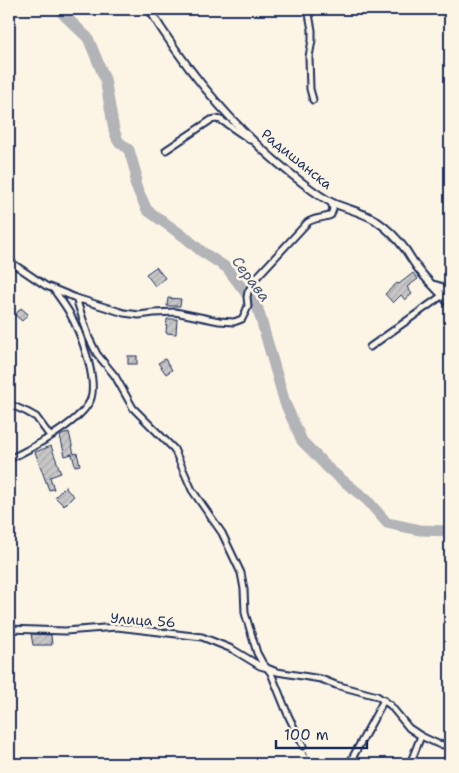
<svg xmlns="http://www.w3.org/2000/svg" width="459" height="773" viewBox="0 0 459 773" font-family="'Shantell Sans',sans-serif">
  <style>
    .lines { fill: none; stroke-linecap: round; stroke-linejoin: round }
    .river { stroke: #b2b4b8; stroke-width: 11 }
    .building { fill: url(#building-hatch); stroke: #1b2f5e }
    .minor-casing { stroke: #1b2f5e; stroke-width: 9 }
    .tertiary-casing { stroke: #1b2f5e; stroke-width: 10 }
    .path { stroke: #1b2f5e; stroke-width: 1; stroke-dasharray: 4 4; stroke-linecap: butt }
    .minor { stroke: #fcf5e5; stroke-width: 5 }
    .tertiary { stroke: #fcf5e5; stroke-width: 6 }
    .labels { text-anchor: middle; stroke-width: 5; stroke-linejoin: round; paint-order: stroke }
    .street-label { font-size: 14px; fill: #1b2f5e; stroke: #fcf5e5 }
    .water-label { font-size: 15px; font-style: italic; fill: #485779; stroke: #fcf5e5 }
  </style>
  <defs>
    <pattern id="building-hatch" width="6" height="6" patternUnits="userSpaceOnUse" patternTransform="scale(1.25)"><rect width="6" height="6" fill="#c8c7c6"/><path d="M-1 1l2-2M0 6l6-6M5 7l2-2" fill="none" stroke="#ababac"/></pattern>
  </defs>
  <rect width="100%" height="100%" fill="#fcf5e5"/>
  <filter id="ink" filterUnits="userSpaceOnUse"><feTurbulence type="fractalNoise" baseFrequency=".02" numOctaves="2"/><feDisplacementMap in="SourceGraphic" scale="10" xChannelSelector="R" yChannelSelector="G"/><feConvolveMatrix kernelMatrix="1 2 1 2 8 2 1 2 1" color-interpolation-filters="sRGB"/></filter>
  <g filter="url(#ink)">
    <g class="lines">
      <polyline class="river" points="59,9 65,16 88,38 105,79 114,130 118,141 129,150 136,174 135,184 147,210 186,238 201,251 227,268 258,309 285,403 302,441 330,470 367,500 387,523 420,530 450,531"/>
    </g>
    <g class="building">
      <polygon points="156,267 165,278 155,286 146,274"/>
      <polygon points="413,273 418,279 407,287 412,294 405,300 401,295 393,303 385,294 397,283 399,284"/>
      <polygon points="168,298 181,299 180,306 167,306"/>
      <polygon points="21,308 28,314 22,321 15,315"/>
      <polygon points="167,319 177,319 176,334 166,333"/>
      <rect x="128" y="356" width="9" height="8"/>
      <polygon points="165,359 172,370 166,374 158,363"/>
      <polygon points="69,432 74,454 77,453 80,465 75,466 72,454 65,456 60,436"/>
      <polygon points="51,446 61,473 50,477 54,489 49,490 35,452"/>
      <polygon points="66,486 67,490 74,496 64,506 55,497"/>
      <polygon points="31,634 51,635 52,645 33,645"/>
    </g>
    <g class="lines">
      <g class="minor-casing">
        <g id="minor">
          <polyline points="308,9 312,30 312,40 309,57 310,89 313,100"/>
          <polyline points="166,150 211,120 216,119 221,120 250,140"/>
          <path d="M9 261 46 286 54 289 76 298 124 313 139 315 154 313 175 312 219 321 234 322 242 319 246 311 248 306 247 297 248 292 256 278 307 223C314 217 323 219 331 215L333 209 331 202"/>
          <polyline points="76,298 89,338 97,354 115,376 133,408 174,449 192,490 222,533 241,573 244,589 245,613 257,653 263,664 267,668 277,672 321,679 336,685 377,696 390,705 409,728 421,736 438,744 450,746"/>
          <polyline points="370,347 443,295"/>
          <polyline points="9,404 27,412 36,417 50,436"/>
          <path d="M9 459C31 449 79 423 90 401 99 380 80 332 69 312 65 305 59 297 54 290"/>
          <polyline points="9,629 65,631 117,627 202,637 232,649 260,666 267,668 271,673 288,715 303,746"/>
          <polyline points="349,764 384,700"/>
          <polyline points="410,764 421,736"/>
        </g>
      </g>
      <g class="tertiary-casing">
        <g id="tertiary">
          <path d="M149 9C190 76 241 137 304 184 313 191 322 198 333 203 347 209 362 212 375 220 387 228 397 238 405 249 410 256 414 264 420 271 429 283 441 292 450 305"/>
          <polyline points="435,285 450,290"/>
        </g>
      </g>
      <polyline class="path" points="305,752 310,764"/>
      <use href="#minor" class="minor"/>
      <use href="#tertiary" class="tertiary"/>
    </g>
  </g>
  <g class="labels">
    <g class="street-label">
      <text transform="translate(297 159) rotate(39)" y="5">Радишанска</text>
      <text transform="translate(143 620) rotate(4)" y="5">Улица 56</text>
    </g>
    <g class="water-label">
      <text transform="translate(251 279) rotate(53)" y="5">Серава</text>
    </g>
  </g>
  <rect width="459" height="773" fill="none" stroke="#fcf5e5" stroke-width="30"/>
  <rect x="15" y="15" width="429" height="743" fill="none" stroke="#1b2f5e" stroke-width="2" filter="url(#ink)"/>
  <path d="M276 740v8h91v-8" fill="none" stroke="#1b2f5e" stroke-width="2.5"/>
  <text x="284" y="740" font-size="15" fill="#1b2f5e" stroke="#fcf5e5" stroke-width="4" paint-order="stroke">100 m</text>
</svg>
